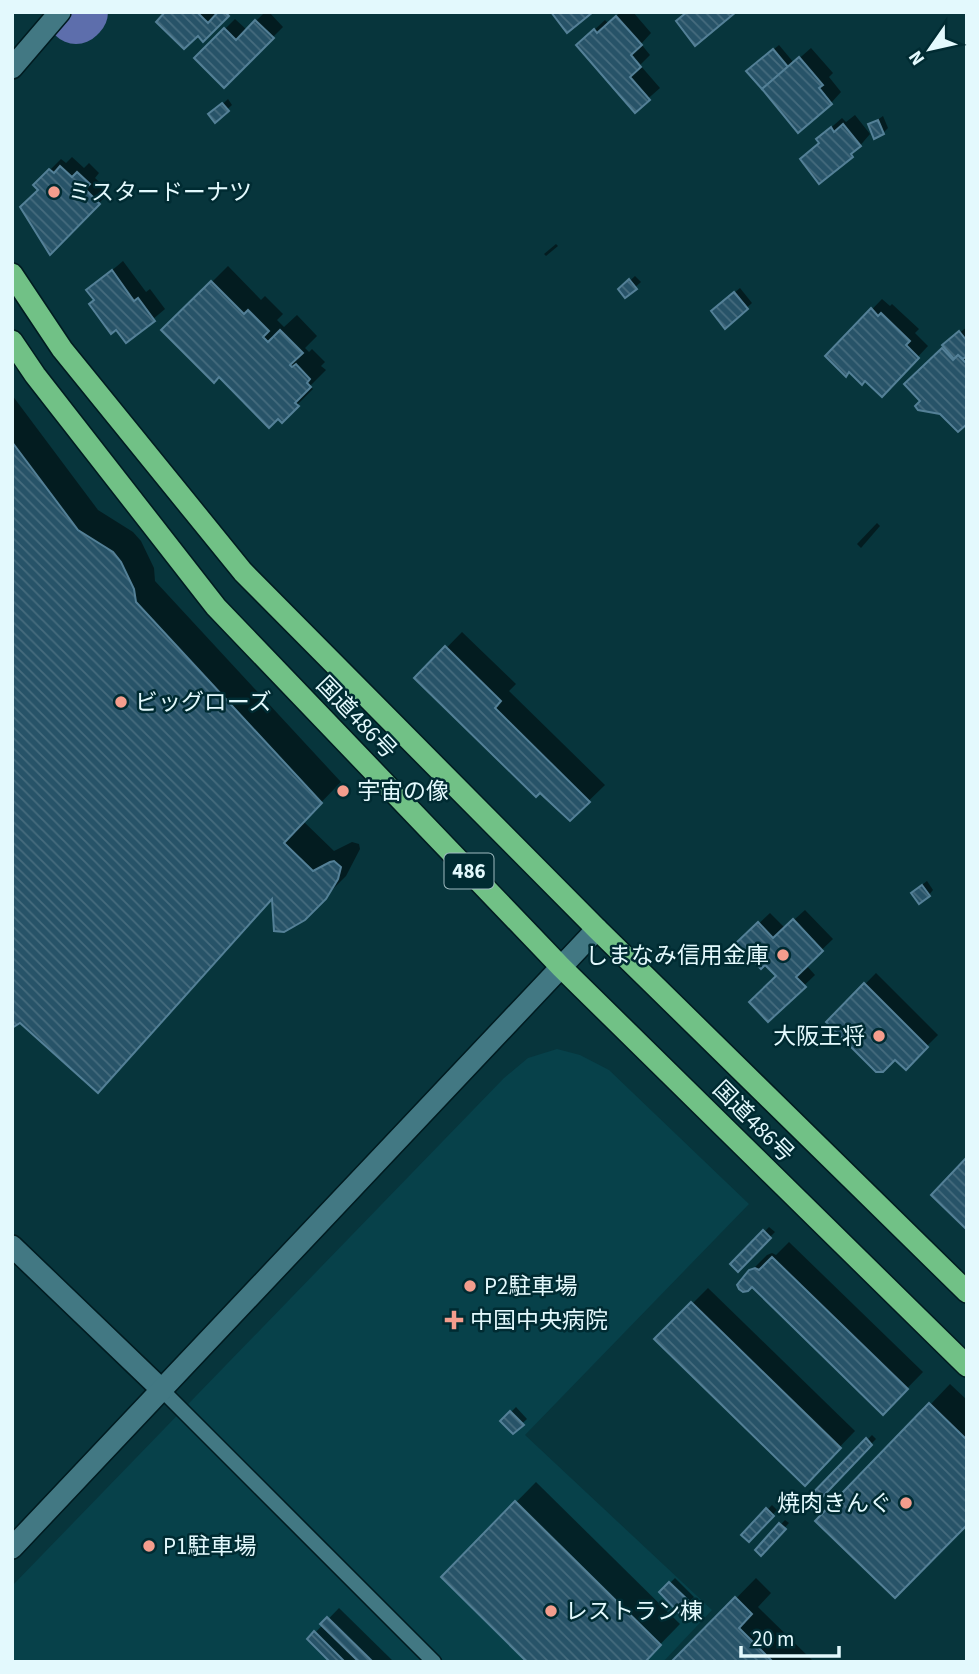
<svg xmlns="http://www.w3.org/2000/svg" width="979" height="1674" viewBox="0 0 979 1674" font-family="'Source Sans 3','Noto Sans JP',sans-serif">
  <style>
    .built { fill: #07414a }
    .shadow { fill: #0007 }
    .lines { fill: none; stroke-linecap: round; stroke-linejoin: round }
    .river { stroke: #5d6eac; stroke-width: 58 }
    .building { fill: url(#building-back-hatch); stroke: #548097; stroke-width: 2 }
    .lane-casing { stroke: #001b20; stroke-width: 17 }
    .street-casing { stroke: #001b20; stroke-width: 24 }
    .highway-casing { stroke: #001b20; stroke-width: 24 }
    .lane { stroke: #427883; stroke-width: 14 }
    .street { stroke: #427883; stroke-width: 21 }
    .highway { stroke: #71c186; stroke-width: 21 }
    .poi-dot { fill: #f49d8d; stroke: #002b32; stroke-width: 2.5 }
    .labels { text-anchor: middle; stroke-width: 5; stroke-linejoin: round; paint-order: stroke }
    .shield { fill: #002b32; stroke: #9fbbc0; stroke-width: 2 }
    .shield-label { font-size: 21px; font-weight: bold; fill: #e3f9fd }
    .poi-label { font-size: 23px; fill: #e3f9fd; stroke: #002b32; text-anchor: start }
    .street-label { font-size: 23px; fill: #e3f9fd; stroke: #002b32 }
  </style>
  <defs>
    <pattern id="building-back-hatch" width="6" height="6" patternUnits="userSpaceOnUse" patternTransform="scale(1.75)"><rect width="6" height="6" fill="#275368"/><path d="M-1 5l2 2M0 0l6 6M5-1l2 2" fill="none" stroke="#466c7e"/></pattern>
  </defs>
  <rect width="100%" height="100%" fill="#07353c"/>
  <polygon class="built" points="557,1049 580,1055 609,1070 749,1204 525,1435 712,1610 663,1662 12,1662 12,1586 504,1078 528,1058"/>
  <g class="shadow">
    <polygon points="168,12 230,12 203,39"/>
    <polygon points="265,12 269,12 283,27 224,86 196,58 235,19 247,30"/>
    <polygon points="621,12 633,12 651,33 641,44 650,55 640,65 660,88 635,110 589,35 605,20 608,23"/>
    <polygon points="779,45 794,63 811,48 833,73 829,77 841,92 831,103 753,67"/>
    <polygon points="228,99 232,105 215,120 211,115"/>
    <polygon points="855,115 870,134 852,155 820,181 821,142 818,139 842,118 846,122"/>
    <polygon points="883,116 888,128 883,133 870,125"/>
    <polygon points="72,157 84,168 89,163 99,173 95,178 110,192 50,252 40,190 35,185 61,159 66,163"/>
    <polygon points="556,244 558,246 546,256 544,254"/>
    <polygon points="123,261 146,292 150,289 165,309 127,341 89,290"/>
    <polygon points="228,266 261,300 265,296 283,314 277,320 284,327 297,315 317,336 305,348 309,352 312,349 325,362 321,366 326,370 310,386 313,389 282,420 219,375 164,330"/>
    <polygon points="635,276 641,282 625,296 620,290"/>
    <polygon points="740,288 752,303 726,326 718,307"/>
    <polygon points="882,299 890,306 892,304 919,329 915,333 928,346 882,395 865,379 827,356"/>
    <polygon points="967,327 967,421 941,412 922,401 906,384 950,340"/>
    <polygon points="12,395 98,510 133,532 141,541 154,568 155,581 341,782 303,821 334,851 352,842 359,844 360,849 346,876 304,918 274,897 118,1070 21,1021 12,1026"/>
    <polygon points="877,523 880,526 861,548 857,544"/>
    <polygon points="462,632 516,684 509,691 605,785 570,819 417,678"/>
    <polygon points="927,881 933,890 929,895 918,888"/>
    <polygon points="805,910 833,939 806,965 815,975 768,1020 778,976 765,963 738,943 770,913 785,928"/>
    <polygon points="876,973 938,1035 906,1067 895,1057 828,1022"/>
    <polygon points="769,1227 775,1232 738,1269 733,1264"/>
    <polygon points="789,1242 923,1372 883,1413 752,1285 750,1272 767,1255 772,1253 776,1255"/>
    <polygon points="708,1288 855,1431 805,1483 657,1339"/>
    <polygon points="950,1384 967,1400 967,1523 930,1405"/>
    <polygon points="516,1407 527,1419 513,1432 502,1421"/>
    <polygon points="872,1435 876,1439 811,1506 807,1502"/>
    <polygon points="536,1482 680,1624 643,1662 443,1577"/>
    <polygon points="772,1505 777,1510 749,1540 743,1535"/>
    <polygon points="785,1520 789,1523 761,1553 757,1549"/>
    <polygon points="675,1578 694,1597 680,1611 661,1592"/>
    <polygon points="756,1578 771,1593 758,1607 814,1662 674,1662"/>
    <polygon points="339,1608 394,1662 333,1662 309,1639"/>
  </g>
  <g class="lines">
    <polyline class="river" points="76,15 79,12"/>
  </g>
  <g class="building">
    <polygon points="165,12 197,12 208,23 218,12 225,12 229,16 203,42 198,36 184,49 156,22"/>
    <polygon points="551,12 593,12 567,33"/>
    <polygon points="687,12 736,12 695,46 676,21"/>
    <polygon points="616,16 642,45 631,55 641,67 630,77 650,100 635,113 576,45 594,29 597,33"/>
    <polygon points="255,20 274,38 224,88 194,58 224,28 236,40"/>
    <polygon points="773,49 788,67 762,89 746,71"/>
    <polygon points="799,57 823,85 819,88 832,104 798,133 762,89"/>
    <polygon points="222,103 229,111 215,123 208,114"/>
    <polygon points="878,120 884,134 874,139 868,124"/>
    <polygon points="843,124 861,146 851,154 853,157 819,184 800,159 819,143 816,139 831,127 834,132"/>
    <polygon points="60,166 72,177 77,172 90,184 85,189 100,204 50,255 20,207 38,190 33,185 49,169 54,173"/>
    <polygon points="112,270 134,301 138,298 155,321 126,343 116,330 111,334 89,304 94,300 86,290"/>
    <polygon points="629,279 637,289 625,298 618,289"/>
    <polygon points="211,281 244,314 248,310 269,331 263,337 268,342 280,330 303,353 290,365 292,367 296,364 310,379 307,383 311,387 295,403 299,406 282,423 278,419 269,428 219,377 214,383 161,330"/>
    <polygon points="734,292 748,309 725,329 711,311"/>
    <polygon points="871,308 878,316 881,313 910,341 906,345 919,358 882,397 865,381 862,385 849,372 846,377 825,356"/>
    <polygon points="959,331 967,341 967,356 963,359 958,355 954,359 942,345"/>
    <polygon points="942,348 953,360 958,355 967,364 967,424 958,432 940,414 918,410 915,406 920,401 904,384"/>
    <polygon points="12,442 78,530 113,552 121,562 134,589 136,602 322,803 284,843 313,871 330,862 334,861 341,867 338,879 326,899 305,920 284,932 274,931 272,899 98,1093 20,1023 12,1028"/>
    <polygon points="445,646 501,701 495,708 590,802 570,821 540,793 536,797 414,678"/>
    <polygon points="922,885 930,896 919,904 911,893"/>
    <polygon points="793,919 823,951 796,977 806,987 768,1022 749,1002 776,976 765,965 761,969 736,943 758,922 773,938"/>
    <polygon points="864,983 928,1047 906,1070 895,1060 883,1072 876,1072 826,1022"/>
    <polygon points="967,1157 967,1230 931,1195"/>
    <polygon points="763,1230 771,1238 738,1272 730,1264"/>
    <polygon points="772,1257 908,1389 883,1415 752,1287 748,1291 743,1292 739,1289 737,1285 749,1270 755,1268 759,1270"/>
    <polygon points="691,1302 841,1448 805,1486 654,1339"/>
    <polygon points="929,1403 967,1440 967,1525 895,1598 815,1521"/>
    <polygon points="510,1411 524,1425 513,1434 500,1421"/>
    <polygon points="866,1438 872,1445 811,1509 804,1502"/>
    <polygon points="515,1501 661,1645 645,1662 527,1662 441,1577"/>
    <polygon points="766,1508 774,1516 749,1542 741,1535"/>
    <polygon points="779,1523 786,1529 761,1556 755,1550"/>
    <polygon points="669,1582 691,1603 680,1614 659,1592"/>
    <polygon points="735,1597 752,1614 739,1628 773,1662 671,1662"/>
    <polygon points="327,1617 373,1662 359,1662 320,1624"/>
    <polygon points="314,1631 345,1662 330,1662 307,1639"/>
  </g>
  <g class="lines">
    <g class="lane-casing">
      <polyline id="lane" points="162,1390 434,1662"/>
    </g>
    <g class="street-casing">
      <g id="street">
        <polyline points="12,68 60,12"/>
        <polyline points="12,1246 162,1390"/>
        <polyline points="12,1548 597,929"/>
      </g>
    </g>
    <g class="highway-casing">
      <g id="highway">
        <polyline points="12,274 62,349 243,572 597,929 967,1292"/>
        <polyline points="12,341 35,375 216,607 561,967 967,1366"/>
      </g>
    </g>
    <use href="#lane" class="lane"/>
    <use href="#street" class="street"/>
    <use href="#highway" class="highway"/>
  </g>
  <g class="poi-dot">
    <circle cx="54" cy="192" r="7"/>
    <circle cx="121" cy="702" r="7"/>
    <circle cx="343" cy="791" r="7"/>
    <circle cx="783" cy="955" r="7"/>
    <circle cx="879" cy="1036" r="7"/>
    <circle cx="470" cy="1286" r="7"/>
    <path d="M450.5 1309.5h7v7h7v7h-7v7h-7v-7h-7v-7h7z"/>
    <circle cx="906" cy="1503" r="7"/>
    <circle cx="149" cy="1546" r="7"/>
    <circle cx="551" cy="1611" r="7"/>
  </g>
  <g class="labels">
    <rect class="shield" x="444.5" y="853.5" width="49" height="35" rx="5"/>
    <g class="shield-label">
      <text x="469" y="878">486</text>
    </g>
    <g class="poi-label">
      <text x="68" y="200">ミスタードーナツ</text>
      <text x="135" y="710">ビッグローズ</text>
      <text x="357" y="799">宇宙の像</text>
      <text x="769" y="963" text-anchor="end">しまなみ信用金庫</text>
      <text x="865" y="1044" text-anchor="end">大阪王将</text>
      <text x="484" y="1294">P2駐車場</text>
      <text x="470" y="1328">中国中央病院</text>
      <text x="892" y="1511" text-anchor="end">焼肉きんぐ</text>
      <text x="163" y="1554">P1駐車場</text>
      <text x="565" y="1619">レストラン棟</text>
    </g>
    <g class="street-label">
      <text transform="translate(357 717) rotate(46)" y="8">国道486号</text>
      <text transform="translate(754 1121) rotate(45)" y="8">国道486号</text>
    </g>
  </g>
  <rect width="979" height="1674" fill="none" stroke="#e3f9fd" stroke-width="28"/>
  <g transform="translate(930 49) rotate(236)" stroke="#002b32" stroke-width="5" paint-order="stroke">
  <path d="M0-5L12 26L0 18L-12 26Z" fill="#e3f9fd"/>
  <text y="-10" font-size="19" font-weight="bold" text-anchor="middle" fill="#e3f9fd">N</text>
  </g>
  <path d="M741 1646v10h98v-10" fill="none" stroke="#e3f9fd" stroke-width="3.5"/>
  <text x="752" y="1646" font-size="21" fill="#e3f9fd" stroke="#002b32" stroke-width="5" paint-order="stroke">20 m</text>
</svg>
